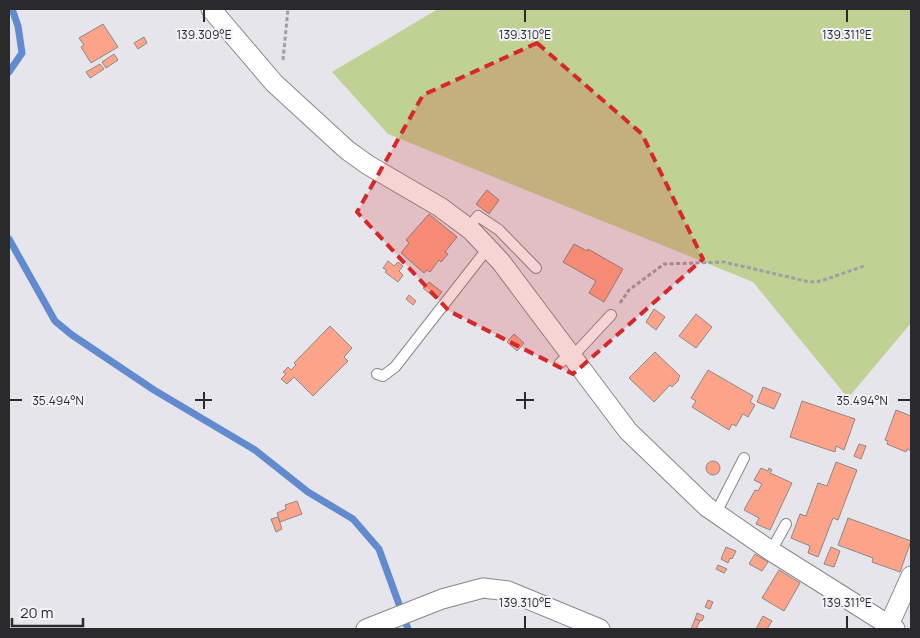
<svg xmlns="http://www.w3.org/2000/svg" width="920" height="638" viewBox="0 0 920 638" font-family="Manrope,sans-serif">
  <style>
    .green { fill: #bfd294 }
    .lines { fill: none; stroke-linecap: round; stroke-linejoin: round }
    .stream { stroke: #628acf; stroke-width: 7 }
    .building { fill: #fda389; stroke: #8e8886 }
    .service-casing { stroke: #87878c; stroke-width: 12 }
    .minor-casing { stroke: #87878c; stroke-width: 21 }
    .path { stroke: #9e9ea3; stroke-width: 3; stroke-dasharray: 4 2.5; stroke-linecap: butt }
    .service { stroke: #fff; stroke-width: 10 }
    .minor { stroke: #fff; stroke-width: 19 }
    .marked { fill: #d62828; fill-opacity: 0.2; stroke: #d62828; stroke-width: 4; stroke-dasharray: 10 6; stroke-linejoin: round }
    .ticks { fill: none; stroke: #2a2a2d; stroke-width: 2 }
    .ticks-label { font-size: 12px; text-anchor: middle; fill: #2a2a2d; stroke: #f3f3f9; stroke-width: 4; stroke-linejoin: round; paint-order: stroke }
  </style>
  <rect width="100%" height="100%" fill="#e5e5eb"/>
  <polygon class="green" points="438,9 911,9 911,323 848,398 753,282 388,134 332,72"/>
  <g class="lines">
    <g class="stream">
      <polyline points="9,72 22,53 18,26 12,9"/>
      <polyline points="9,239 55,321 72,335 154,390 255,450 308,492 353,519 379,549 408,629"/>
    </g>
  </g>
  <g class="building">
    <polygon points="103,24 118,47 91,63 81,47 84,45 79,38"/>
    <polygon points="144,37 147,43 138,49 134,43"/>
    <polygon points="114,54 118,60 106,68 102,62"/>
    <polygon points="100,64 104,69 90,78 86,72"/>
    <polygon points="487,190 499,200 489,214 476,204"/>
    <polygon points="429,214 457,237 445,252 448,254 441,262 439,260 430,272 427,270 424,273 401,253 409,243 406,240"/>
    <polygon points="574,244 587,251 588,249 623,269 604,302 589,293 596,281 563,262"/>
    <polygon points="388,261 394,266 398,262 403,266 399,271 403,275 398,282 385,272 387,270 383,268"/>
    <polygon points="429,282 442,292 436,299 423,288"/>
    <polygon points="409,295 416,301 413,305 406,299"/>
    <polygon points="654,309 665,317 656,330 646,322"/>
    <polygon points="696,314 712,327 696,348 679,336"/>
    <polygon points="330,326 352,348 344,357 348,361 313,396 294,377 287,384 281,379 286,374 283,372 288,367 291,370 296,365 294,363"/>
    <polygon points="514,334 524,343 517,351 507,342"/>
    <polygon points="655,352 680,376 678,379 679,380 672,387 670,385 654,402 629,378"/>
    <polygon points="708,370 753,396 750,402 755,405 748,417 743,414 736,426 732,424 729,430 692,407 696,401 691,398"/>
    <polygon points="763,387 781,394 774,409 757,402"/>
    <polygon points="802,401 855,419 844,450 836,446 835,452 790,437"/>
    <polygon points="896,410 911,416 911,451 907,449 906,452 887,444 888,441 885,440"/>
    <polygon points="859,444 866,446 861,459 854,456"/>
    <circle cx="713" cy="468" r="7"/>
    <polygon points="836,462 857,470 838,520 833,518 818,557 808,553 810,546 791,538 800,514 806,516 818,483 827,486"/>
    <polygon points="761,468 768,471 769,468 772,470 770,473 792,483 770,530 756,524 759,518 744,510 755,490 758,491 762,484 754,480"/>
    <polygon points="297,501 302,514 280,522 277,513 286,509 285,505"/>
    <polygon points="278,517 282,529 276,532 271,519"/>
    <polygon points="848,518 911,541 900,572 872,562 873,558 838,545"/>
    <polygon points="726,547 736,551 732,559 730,558 728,563 721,559"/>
    <polygon points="831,547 840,551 834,567 824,564"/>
    <polygon points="755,554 768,562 762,571 749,564"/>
    <polygon points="718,565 727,569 724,573 716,569"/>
    <polygon points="779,570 800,583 784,611 762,598"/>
    <polygon points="708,600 713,602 710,609 705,607"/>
    <polygon points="697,613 704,616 702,621 695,619"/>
    <polygon points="763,616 772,621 767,629 756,629"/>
    <polygon points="695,619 700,621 696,629 691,629"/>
  </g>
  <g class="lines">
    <g class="service-casing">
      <g id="service">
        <polyline points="468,228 478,216 499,230 536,268"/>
        <polyline points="572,357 611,315"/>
        <polyline points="560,363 570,354"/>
        <polyline points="377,374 383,376 395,367 488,248"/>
        <polyline points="716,513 744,458"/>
        <polyline points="771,551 786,524"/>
      </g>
    </g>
    <g class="minor-casing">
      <g id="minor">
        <polyline points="211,9 274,83 347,150 368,165 440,207 471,230 501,262 628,431 707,507 771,551 895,629"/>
        <polyline points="889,625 911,576"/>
        <polyline points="366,629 442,599 483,588 508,591 600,629"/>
      </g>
    </g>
    <g class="path">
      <polyline points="283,60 288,9"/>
      <polyline points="620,303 629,290 664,264 724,262 810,282 821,281 864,266"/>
    </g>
    <use href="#service" class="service"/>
    <use href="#minor" class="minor"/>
  </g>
  <path class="marked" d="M537 43 642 134 703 259 573 374 449 311 357 212 423 95Z"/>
  <path class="ticks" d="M204 10V22M525 10V22M847 10V22M204 392V409M525 392V409M10 400H22M195 400H212M516 400H534M898 400H910M525 616V628M847 616V628"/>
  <g class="ticks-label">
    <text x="204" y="39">139.309°E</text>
    <text x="525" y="39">139.310°E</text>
    <text x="847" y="39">139.311°E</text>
    <text x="58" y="405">35.494°N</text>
    <text x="862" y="405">35.494°N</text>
    <text x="525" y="607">139.310°E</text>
    <text x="847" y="607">139.311°E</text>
  </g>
  <rect width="920" height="638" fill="none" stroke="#2a2a2d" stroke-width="20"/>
  <path d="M12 618v8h71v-8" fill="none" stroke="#2a2a2d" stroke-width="2.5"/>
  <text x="20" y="618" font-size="15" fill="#2a2a2d" stroke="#f3f3f9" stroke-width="4" paint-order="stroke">20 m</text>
</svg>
